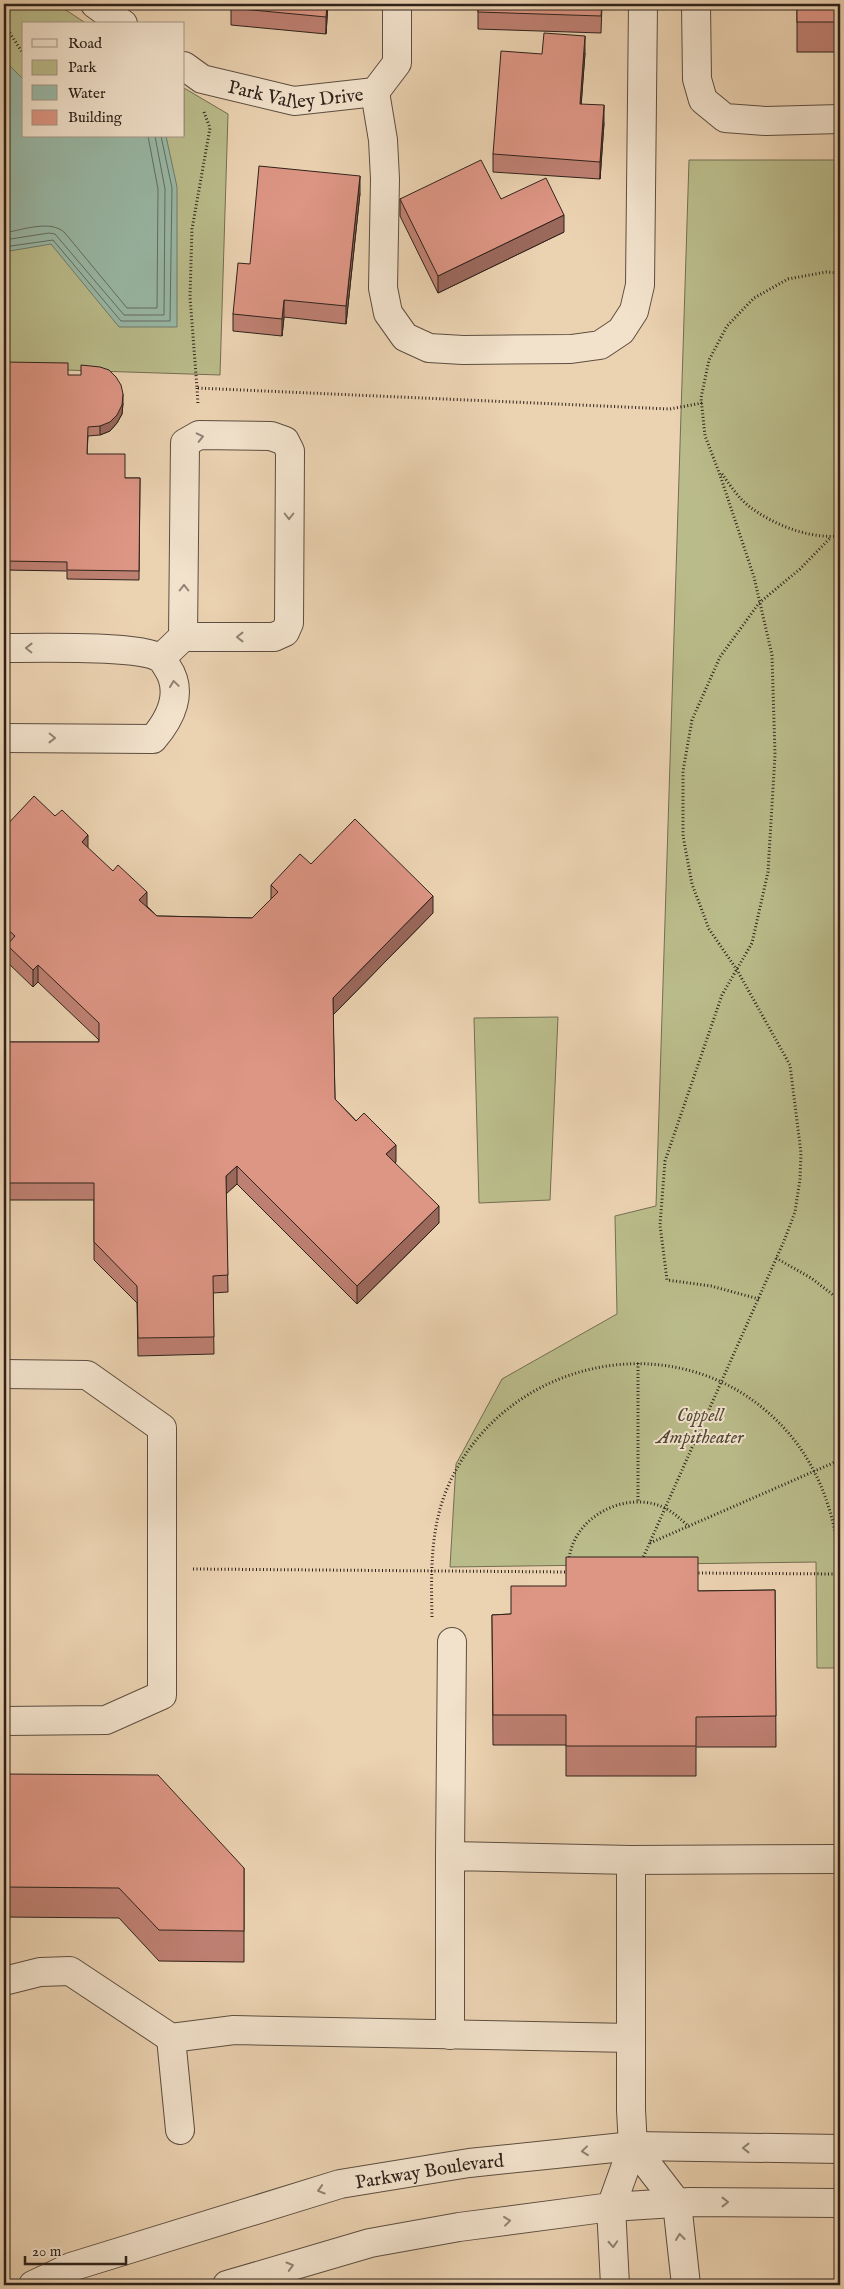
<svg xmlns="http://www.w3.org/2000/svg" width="844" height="2289" viewBox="0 0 844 2289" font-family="'IM FELL English',serif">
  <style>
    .green { fill: #babb8a; stroke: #746e52 }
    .water { fill: #99b8a6; stroke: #6e7c6e }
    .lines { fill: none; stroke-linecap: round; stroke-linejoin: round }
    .shore { stroke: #646d60; stroke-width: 1 }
    .minor-casing { stroke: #5d4e40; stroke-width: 30 }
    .path { stroke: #2e221b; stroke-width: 3; stroke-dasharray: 1 2.5; stroke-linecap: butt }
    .minor { stroke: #f2e2cc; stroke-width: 28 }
    .wall { fill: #be8072; stroke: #2e221b }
    .shaded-wall { fill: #9b685c; stroke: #2e221b }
    .building { fill: #dd9584; stroke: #2e221b }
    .oneway { stroke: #908274 }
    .labels { text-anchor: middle; stroke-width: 4; stroke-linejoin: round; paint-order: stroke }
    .street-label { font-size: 19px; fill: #2e221b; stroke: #f2e2cc }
    .park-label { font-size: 19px; font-style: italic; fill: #514837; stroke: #f2e2cc }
  </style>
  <rect width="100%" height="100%" fill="#ebd2b1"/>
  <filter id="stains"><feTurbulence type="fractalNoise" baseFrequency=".004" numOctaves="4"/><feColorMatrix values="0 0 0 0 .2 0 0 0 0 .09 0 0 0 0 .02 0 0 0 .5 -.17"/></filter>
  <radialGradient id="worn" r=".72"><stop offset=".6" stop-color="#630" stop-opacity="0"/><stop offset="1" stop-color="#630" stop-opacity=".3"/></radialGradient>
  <g class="green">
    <polygon points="4,4 57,4 87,24 24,24 24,136 184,136 184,88 228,114 220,375 4,368"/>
    <polygon points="689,160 840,160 840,1668 817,1668 816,1562 450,1567 456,1464 502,1379 617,1314 615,1216 656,1206"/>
    <polygon points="558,1017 550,1200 479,1203 474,1018"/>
  </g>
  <polygon class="water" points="4,60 24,80 24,136 166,136 177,187 177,327 119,327 51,244 4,252"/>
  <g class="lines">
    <g class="shore">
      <path d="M4 233C22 230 51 219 65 233L127 308H157L158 189 148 136"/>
      <polyline points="4,240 49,233 55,234 124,315 164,315 165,189 155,136"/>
      <polyline points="4,247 53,240 121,321 170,321 172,188 161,136"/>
    </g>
    <g class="minor-casing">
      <g id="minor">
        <polyline points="95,4 123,24"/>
        <polyline points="696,4 697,79 703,100 725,118 766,121 840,119"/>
        <path id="s1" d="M184 66 202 79 294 101 375 92 397 63V4"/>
        <polyline points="375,92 383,140 385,179 383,288 388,313 405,337 429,348 463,350 571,349 600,345 621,331 634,311 640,285 643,4"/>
        <path d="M4 648C33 648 140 645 160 658 163 659 165 664 167 667 184 692 171 718 153 739L4 738"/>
        <polyline points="161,658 183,637 274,637 285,632 289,623 290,451 285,441 271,436 199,435 185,443 183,637"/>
        <polyline points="4,1374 87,1375 162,1428 162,1695 106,1720 4,1721"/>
        <polyline points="450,1856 452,1642"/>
        <polyline points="4,1981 40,1972 70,1971 171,2038 234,2030 631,2038"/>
        <polyline points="450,2035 450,1856 631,1860"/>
        <polyline points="171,2038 180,2130"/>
        <polyline points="633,2146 677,2203 686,2285"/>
        <path id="s2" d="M33 2285 71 2267 340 2184 469 2163 633 2146 840 2149"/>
        <polyline points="227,2285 370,2243 459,2227 611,2207 690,2202 840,2203"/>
        <polyline points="615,2285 611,2207 633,2146 631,2110 631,1860 840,1859"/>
      </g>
    </g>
    <g class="path">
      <polyline points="4,24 24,55"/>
      <polyline points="204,112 210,128 192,229 190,297 197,388 670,409 702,403"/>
      <polyline points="197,388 198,405"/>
      <path d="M722 474C730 485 739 499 750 507 774 525 809 539 840 536"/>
      <polyline points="776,1258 811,1278 840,1300"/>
      <polyline points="759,1299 711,1286 667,1280 660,1225 665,1161 722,995 752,943 768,872 775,755 772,655 754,577 719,472 705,436 701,398 709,360 727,326 754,298 788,279 826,272 840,273"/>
      <polyline points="638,1363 638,1502"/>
      <polyline points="650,1543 840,1460"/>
      <polyline points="642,1560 784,1241 795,1212 800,1179 801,1153 790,1065 737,970 709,929 692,884 683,836 683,771 692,720 720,657 759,603 800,569 831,537"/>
      <path d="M569 1561C572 1517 626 1489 665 1508 674 1513 681 1519 689 1527"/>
      <polyline points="193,1569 569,1572"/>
      <polyline points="695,1573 838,1574"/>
      <path d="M432 1617C431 1572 430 1526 449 1484 505 1360 672 1322 773 1417 811 1452 829 1496 838 1546L839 1828"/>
    </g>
    <use href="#minor" class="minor"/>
  </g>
  <g class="wall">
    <polygon points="231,4 328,4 326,34 231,25"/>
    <polygon points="478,4 602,4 601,33 478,29"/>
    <rect x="797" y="4" width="43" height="48"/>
    <polygon points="585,53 581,104 604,123 600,179 493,172 493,154 542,54"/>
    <polygon points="360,193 346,324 284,317 282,336 233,331 233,314 250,264"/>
    <polygon points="400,199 501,199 564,232 438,293 400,216"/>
    <polygon points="4,362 68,375 123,403 122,414 117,423 110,431 100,435 88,436 87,454 125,478 140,478 139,580 67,579 67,571 4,570"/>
    <polygon points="55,816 157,916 252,918 271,899 271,885 311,864 433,913 333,1015 335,1099 396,1162 395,1163 439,1223 357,1304 237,1184 226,1193 228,1292 213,1293 214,1354 138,1356 137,1303 94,1260 94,1200 4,1200 4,1042 99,1042 99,1040 38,982 33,987 7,962 7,946 4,943 4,828"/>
    <polygon points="775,1590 776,1747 696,1747 696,1776 566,1776 566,1745 493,1745 492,1615 511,1614 698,1591"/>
    <polygon points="4,1774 244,1868 244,1962 159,1961 119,1918 4,1917"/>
  </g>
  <g class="shaded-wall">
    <polygon points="327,4 328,4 326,34 326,17"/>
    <polygon points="585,36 585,53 580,121 580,104"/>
    <polygon points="604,105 604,123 600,179 600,162"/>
    <polygon points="360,176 360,193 346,324 346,306"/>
    <polygon points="564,215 564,232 438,293 438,276"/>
    <polygon points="284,300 284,317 282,336 282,319"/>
    <polygon points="123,394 123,403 122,414 117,423 110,431 100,435 100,426"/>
    <polygon points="88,835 88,852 82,842"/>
    <polygon points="147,892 147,909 139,900"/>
    <polygon points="433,896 433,913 333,1015 333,998"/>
    <polygon points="38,965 38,982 33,987 33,970"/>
    <polygon points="396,1145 396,1162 386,1171 386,1154"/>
    <polygon points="237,1166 237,1184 226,1194 226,1176"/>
    <polygon points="439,1206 439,1223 357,1304 357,1286"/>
  </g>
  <g class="building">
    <polygon points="231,4 327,4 326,17 231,8"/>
    <polygon points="478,4 602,4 601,16 478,12"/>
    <rect x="797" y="4" width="43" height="18"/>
    <polygon points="544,33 585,36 580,104 604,105 600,162 493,154 501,51 542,54"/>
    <polygon points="481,160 501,199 546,178 564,215 438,276 400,199"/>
    <polygon points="259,166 360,176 346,306 284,300 282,319 233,314 238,263 250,264"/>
    <polygon points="4,362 68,363 68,375 81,375 81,365 100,367 109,370 116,377 121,385 123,394 122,405 117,415 110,422 100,426 88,427 87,454 125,454 125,478 140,478 139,571 67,570 67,562 4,561"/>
    <polygon points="34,796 55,816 62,810 88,835 82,842 113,871 118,865 147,892 139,900 157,916 252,918 278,892 271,885 300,854 311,864 355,819 433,896 333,998 335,1099 356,1121 364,1113 396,1145 386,1154 439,1206 357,1286 237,1166 226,1176 228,1275 213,1276 214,1337 138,1338 137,1286 94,1242 94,1183 4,1183 4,1042 99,1042 99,1023 38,965 33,970 7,945 15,936 4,926 4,828"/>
    <polygon points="566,1557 698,1557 698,1591 775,1590 776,1716 696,1717 696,1746 566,1746 566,1715 493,1715 492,1615 511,1614 511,1586 566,1586"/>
    <polygon points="4,1774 158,1775 244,1868 244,1931 159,1930 119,1888 4,1887"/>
  </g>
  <defs><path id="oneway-chevron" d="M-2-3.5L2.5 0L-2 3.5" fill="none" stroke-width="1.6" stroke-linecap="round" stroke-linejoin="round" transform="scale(1.25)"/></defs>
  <g class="oneway">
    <use href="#oneway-chevron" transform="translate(200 437) rotate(-13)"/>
    <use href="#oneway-chevron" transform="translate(289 516) rotate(90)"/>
    <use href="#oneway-chevron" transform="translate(184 588) rotate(-90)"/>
    <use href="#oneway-chevron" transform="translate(240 637) rotate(-180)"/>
    <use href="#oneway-chevron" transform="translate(29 648) rotate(-179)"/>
    <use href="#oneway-chevron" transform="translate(174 684) rotate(-98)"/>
    <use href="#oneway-chevron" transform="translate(52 738) rotate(1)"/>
    <use href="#oneway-chevron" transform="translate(746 2148) rotate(-180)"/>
    <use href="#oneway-chevron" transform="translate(585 2151) rotate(174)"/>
    <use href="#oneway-chevron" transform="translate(321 2190) rotate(163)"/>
    <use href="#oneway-chevron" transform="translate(725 2202)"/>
    <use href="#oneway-chevron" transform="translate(507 2221) rotate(-7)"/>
    <use href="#oneway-chevron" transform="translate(680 2237) rotate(-96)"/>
    <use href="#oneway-chevron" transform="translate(613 2244) rotate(87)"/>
    <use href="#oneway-chevron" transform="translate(290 2266) rotate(-16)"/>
  </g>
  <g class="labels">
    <g class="street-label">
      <text dy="7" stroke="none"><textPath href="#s1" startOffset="118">Park Valley Drive</textPath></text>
      <text dy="7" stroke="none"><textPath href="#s2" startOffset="414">Parkway Boulevard</textPath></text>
    </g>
    <g class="park-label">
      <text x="700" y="1421">Coppell<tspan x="700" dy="22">Ampitheater</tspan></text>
    </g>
  </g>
  <rect width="844" height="2289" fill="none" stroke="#ebd2b1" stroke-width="20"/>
  <rect x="5" y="5" width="834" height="2279" fill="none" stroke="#2e221b" stroke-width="2.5"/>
  <rect x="10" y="10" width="824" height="2269" fill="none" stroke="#2e221b"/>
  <rect x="22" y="22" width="162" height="115" fill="#f2e2cc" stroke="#a49585"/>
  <rect x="32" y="39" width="25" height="8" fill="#f2e2cc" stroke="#a49585"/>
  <text x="68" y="48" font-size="15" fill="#2e221b">Road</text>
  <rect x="32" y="60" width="25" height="15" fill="#babb8a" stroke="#a49585"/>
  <text x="68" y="72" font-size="15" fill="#2e221b">Park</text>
  <rect x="32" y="85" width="25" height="15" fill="#99b8a6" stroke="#a49585"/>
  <text x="68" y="98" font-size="15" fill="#2e221b">Water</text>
  <rect x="32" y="110" width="25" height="15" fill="#dd9584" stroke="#a49585"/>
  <text x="68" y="122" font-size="15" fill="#2e221b">Building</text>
  <path d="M25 2256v8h101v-8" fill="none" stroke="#2e221b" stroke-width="2.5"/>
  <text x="32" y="2256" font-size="15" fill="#2e221b" stroke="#f2e2cc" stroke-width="4" paint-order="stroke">20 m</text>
  <rect width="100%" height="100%" filter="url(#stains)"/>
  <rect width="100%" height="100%" fill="url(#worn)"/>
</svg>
